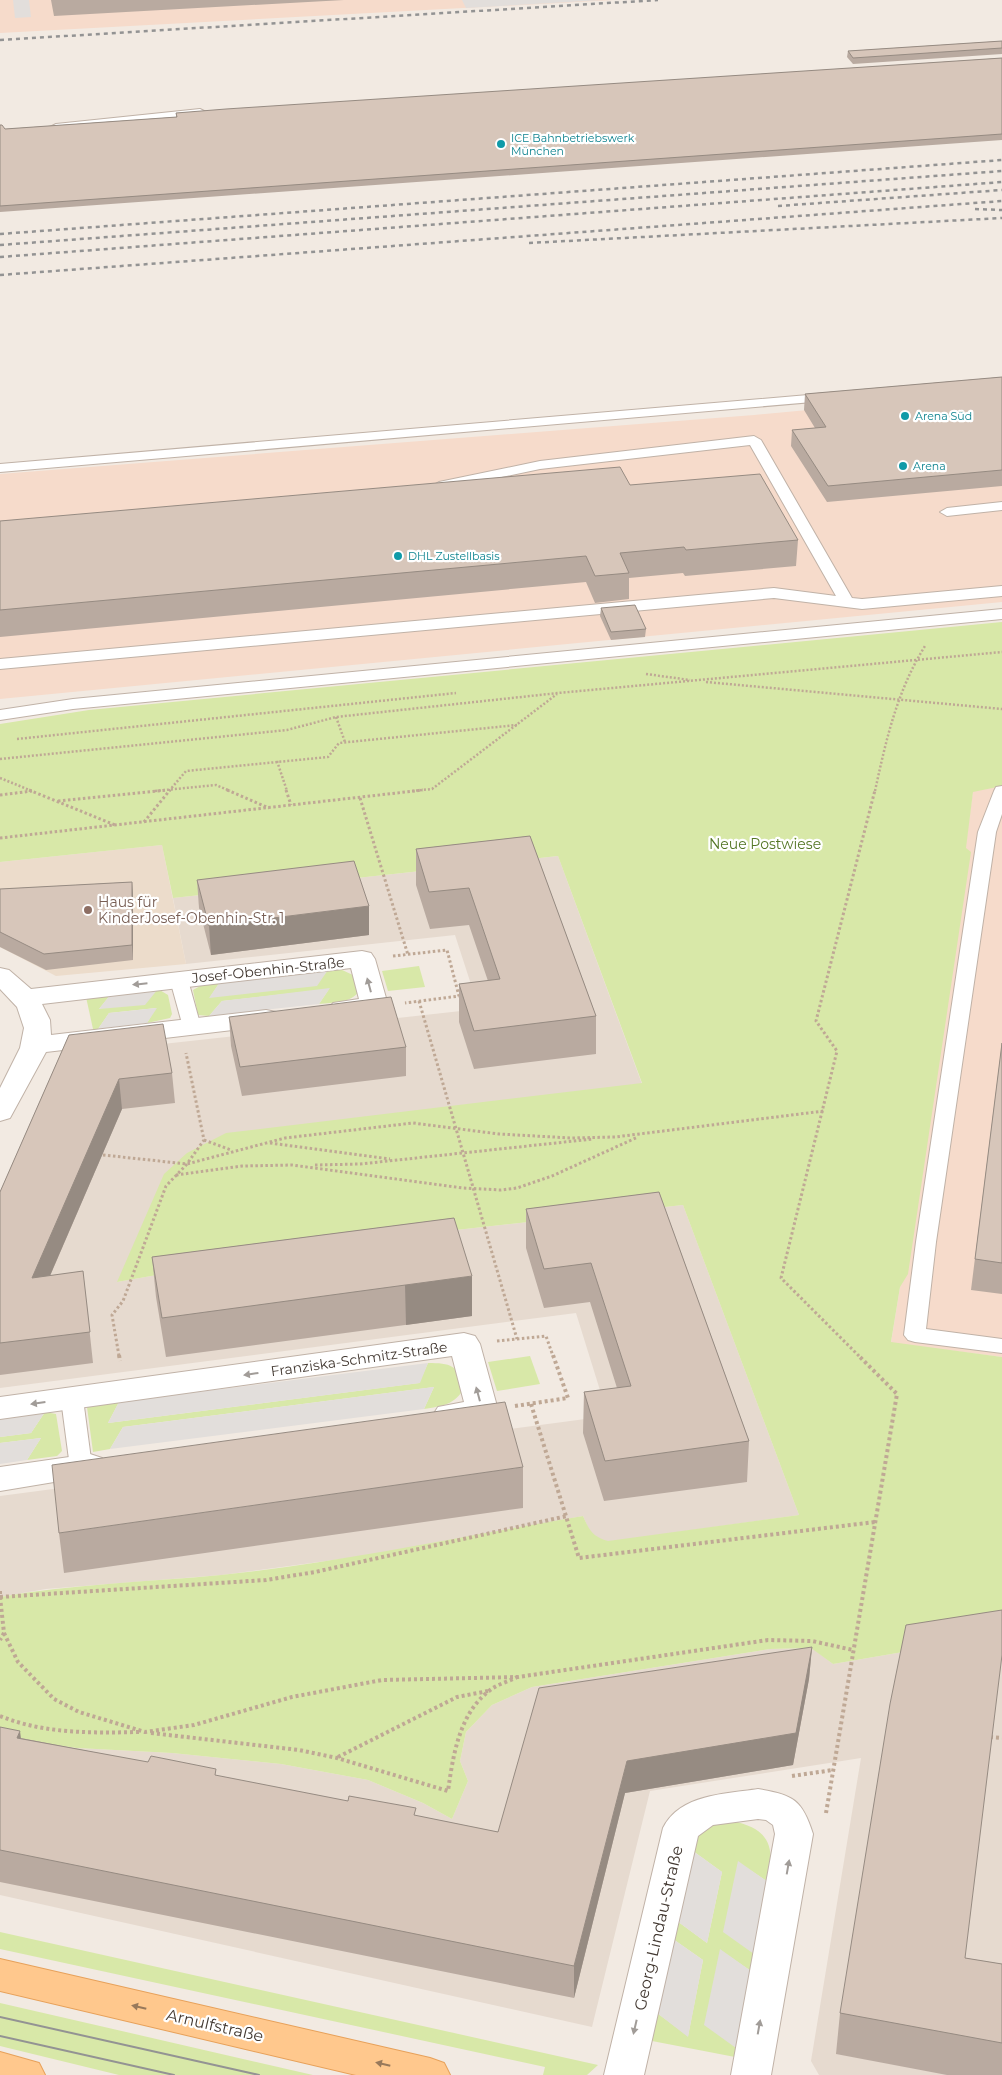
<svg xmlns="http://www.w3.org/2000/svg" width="1002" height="2075" viewBox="0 0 1002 2075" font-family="Montserrat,sans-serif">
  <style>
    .residential { fill: #e6dacf }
    .commercial { fill: #f6dbcb }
    .education { fill: #ecdccb }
    .green { fill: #d8e8a8 }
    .parking { fill: #e2dedb }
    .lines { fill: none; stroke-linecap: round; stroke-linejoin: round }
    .service-casing { stroke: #c0b2a7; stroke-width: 2 }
    .minor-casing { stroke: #c0b2a7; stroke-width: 2 }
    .primary-casing { stroke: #e7a15a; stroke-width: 2 }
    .path-far2 { stroke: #bfa895; stroke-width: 2.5; stroke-dasharray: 2 2; stroke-linecap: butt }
    .path-far1 { stroke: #bfa895; stroke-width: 3; stroke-dasharray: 2.5 2.5; stroke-linecap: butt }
    .path { stroke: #bfa895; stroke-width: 4; stroke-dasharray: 3 3; stroke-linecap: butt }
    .service { fill: #fff; fill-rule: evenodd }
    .minor { fill: #fff; fill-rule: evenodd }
    .primary { fill: #ffc88d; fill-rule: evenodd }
    .tram { stroke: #939393; stroke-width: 2 }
    .rail { stroke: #939393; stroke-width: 2.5; stroke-dasharray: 4 4; stroke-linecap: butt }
    .wall { fill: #b9aaa0 }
    .shaded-wall { fill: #968b82 }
    .building { fill: #d7c6ba; stroke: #968b82 }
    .oneway { fill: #a19c98 }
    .oneway2 { fill: #98795b }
    .culture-dot { fill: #0f9aa8; stroke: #fff; stroke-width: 2 }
    .education-dot { fill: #8d6e63; stroke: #fff; stroke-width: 2 }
    .labels { text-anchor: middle; stroke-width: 4.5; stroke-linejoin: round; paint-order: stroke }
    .far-culture-label { font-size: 11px; fill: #0d838f; stroke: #fff; text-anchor: start }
    .park-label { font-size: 14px; fill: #537624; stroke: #fff }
    .education-label { font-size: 14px; fill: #785e54; stroke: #fff; text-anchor: start }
    .street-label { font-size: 14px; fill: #433932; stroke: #fff }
    .near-street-label { font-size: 16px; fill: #433932; stroke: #fff }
  </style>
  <rect width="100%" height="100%" fill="#f2eae2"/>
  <g class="residential">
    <polygon points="558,856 642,1084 457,1106 117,1282 339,1243 683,1205 799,1515 608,1542 597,1538 589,1530 583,1516 378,1554 222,1575 46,1589 0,1597 0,1496 608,1416 576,1313 0,1388 0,1216 72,1054 479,1009 455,935 186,964 173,898"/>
    <polygon points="1002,1635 1002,2075 819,2075 811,2061 861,1758 650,1791 592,2027 0,1895 0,1730 25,1741 77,1748 172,1753 281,1764 368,1780 423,1803 452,1819 468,1781 460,1761 466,1732 492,1705 532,1687 770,1649 812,1648 833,1664"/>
  </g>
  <g class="commercial">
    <polygon points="0,0 613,0 0,33"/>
    <polygon points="1002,392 1002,602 0,699 0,474 754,415"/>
    <polygon points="1002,672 1002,1357 891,1343 939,1045 974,783"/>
  </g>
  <polygon class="education" points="162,845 186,964 56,976 0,947 0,862"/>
  <g class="green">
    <path d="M1002 622V786L973 792 966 848 971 852 908 1274 900 1287 891 1342 1002 1357V1635L833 1664 811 1648 770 1649 532 1687 492 1705 466 1732 460 1761 468 1781 452 1819 423 1803 368 1780 281 1764 172 1753 77 1748 25 1741 0 1730V1597C73 1584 148 1582 221 1575 343 1562 462 1536 583 1516 589 1530 593 1537 608 1541L799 1515 683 1205 339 1243 117 1282 164 1174 187 1153 226 1133 642 1083 558 856 173 898 162 845 0 862V724L89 710Z"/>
    <polygon points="419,966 425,987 388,991 382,971"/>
    <path d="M340 969 355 976 360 990C351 1004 334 1002 319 1004L329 989 222 1001 209 1016 198 1015 193 990 202 985 220 982 210 997Z"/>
    <polygon points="158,989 168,995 172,1014 170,1018 147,1023 156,1008 109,1013 98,1029 93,1029 86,997 111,994 99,1009"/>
    <polygon points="530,1356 540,1384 497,1391 488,1362"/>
    <path d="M428 1363C450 1363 459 1365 464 1388 455 1405 442 1406 424 1409L434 1387 123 1427 110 1449 93 1452 87 1407 119 1402 108 1423 419 1383Z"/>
    <polygon points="45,1412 56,1414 62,1451 57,1456 27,1460 41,1438 0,1443 0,1437 31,1433"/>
    <path d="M732 1821C770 1829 775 1846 768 1882L738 1862 754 1954 751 1971 720 1950 736 2048 735 2057 652 2041 657 2013 688 2036 703 1960 673 1939 677 1921 707 1943 722 1872 693 1851C696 1826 710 1824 732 1821Z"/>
    <polygon points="0,1932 598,2065 587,2075 543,2075 545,2067 0,1949"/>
    <polygon points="0,2003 313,2075 119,2075 0,2046"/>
  </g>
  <g class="parking">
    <polygon points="13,0 29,0 31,17 15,18"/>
    <polygon points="462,0 604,0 466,8"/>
    <polygon points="328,970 317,986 209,998 220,982"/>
    <polygon points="330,988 319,1004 209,1016 222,1001"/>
    <polygon points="158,989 145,1005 99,1009 111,994"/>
    <polygon points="157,1008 147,1023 98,1029 109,1013"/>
    <polygon points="428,1363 420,1383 108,1423 119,1402"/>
    <polygon points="434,1387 424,1409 110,1449 123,1427"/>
    <polygon points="45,1412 31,1433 0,1437 0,1417"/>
    <polygon points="41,1438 27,1460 0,1464 0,1443"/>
    <polygon points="693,1851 722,1872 707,1943 677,1921"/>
    <polygon points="738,1861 768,1882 754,1954 723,1932"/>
    <polygon points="673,1939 703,1960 688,2037 657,2013"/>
    <polygon points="720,1949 751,1971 736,2048 704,2025"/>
  </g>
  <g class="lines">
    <g class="service-casing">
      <g id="service">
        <polygon points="200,109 206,112 204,114 56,130 50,127 56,124"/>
        <polygon points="831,393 836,394 838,397 836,400 0,472 0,464"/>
        <polygon points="754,436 761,440 852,598 862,599 1002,586 1002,596 862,609 774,598 0,669 0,659 774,588 836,596 750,445 540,469 439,490 432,486 439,482 540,461"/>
        <polygon points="1002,502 1002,510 947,516 940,512 947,508"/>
        <polygon points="1002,609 1002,619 73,709 0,720 0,710 73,699"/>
        <polygon points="1002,786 1002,814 996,832 936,1242 926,1329 1002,1339 1002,1353 915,1342 908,1340 904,1335 916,1242 978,832 994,791 996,787"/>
        <polygon points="179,975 185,976 188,980 201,1027 199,1031 185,1031 183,1027 170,980 173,976"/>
        <polygon points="72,1391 80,1394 83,1399 92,1467 89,1473 81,1475 73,1473 70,1467 61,1399 64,1394"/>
      </g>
    </g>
    <g class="minor-casing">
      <g id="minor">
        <polygon points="362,951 371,953 375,959 388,1005 384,1011 343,1017 333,1015 329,1009 333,1003 359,999 351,968 42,1004 50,1020 51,1035 266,1010 276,1012 280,1018 276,1024 266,1026 46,1052 10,1118 0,1121 0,1088 20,1048 24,1028 17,1007 0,989 0,968 9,970 31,989"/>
        <path d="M464 1333 475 1336 480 1344 498 1410 493 1418C476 1423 456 1428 438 1423L433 1415 438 1407 464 1402 452 1356 0 1419V1397Z"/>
        <polygon points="90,1454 102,1458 106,1466 102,1474 0,1491 0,1467"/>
        <path d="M758 1789C793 1795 802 1799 813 1834L771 2075H731L775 1834 773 1825 766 1820 758 1819 713 1825 698 1836 644 2075H604L663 1828C680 1794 725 1794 758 1789Z"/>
      </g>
    </g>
    <g class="primary-casing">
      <g id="primary">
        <polygon points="0,1959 430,2058 444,2063 450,2075 356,2075 0,1991"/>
        <polygon points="0,2052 39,2063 45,2075 0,2075"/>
      </g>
    </g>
    <g class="path-far2">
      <polyline points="646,674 690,680"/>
      <polyline points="706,682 1002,709"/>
      <polyline points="336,717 345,742"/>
      <polyline points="17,739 456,693"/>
      <polyline points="0,759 287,730 336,717 558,693 1002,652"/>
      <polyline points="277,761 287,791"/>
      <polyline points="0,778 32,791"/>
      <polyline points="155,791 216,785 230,791"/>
      <polyline points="169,791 186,771 328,757 339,743 517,725"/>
      <polyline points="412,791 432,789 557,694"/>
      <path d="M875 791C886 740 897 691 925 646"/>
    </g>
    <g class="path-far1">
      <polyline points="29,790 115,825"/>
      <polyline points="227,790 269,808"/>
      <polyline points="286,790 291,805"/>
      <polyline points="0,795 32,791"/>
      <polyline points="360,798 408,955"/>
      <polyline points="58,801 167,790"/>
      <polyline points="144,822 170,790"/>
      <polyline points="0,838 423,790"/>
      <polyline points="393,956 447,950 459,996 405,1003"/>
      <polyline points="419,1001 517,1339"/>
      <polyline points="204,1140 231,1150"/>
      <polyline points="270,1143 390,1159"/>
      <polyline points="103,1155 187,1164 285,1138 413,1123 499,1134 571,1138 615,1137 824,1111"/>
      <polyline points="315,1165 360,1164 593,1139"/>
      <polyline points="176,1175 242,1166 292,1165 463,1188 501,1190 517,1188 552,1176 638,1137"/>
      <polyline points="497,1341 546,1336 553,1356"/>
      <polyline points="119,1356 112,1315 123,1301 166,1186 187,1164 204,1140 186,1053"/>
      <polyline points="859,1356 781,1278 837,1051 816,1021 875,790"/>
    </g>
    <g class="path">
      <polyline points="119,1355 120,1361"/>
      <polyline points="531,1404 579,1558 875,1522"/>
      <polyline points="515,1406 568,1398 553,1355"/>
      <polyline points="0,1591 0,1597 266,1580 315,1572 567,1516"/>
      <polyline points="0,1597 4,1633 0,1640"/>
      <polyline points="4,1633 18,1662 54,1699 79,1712 145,1732 194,1725 292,1697 382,1680 518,1677 768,1640 812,1641 853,1650"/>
      <path d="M0 1716C45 1734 91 1733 139 1732"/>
      <path d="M151 1733 299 1750 337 1758 448 1791C453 1756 459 1714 489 1691 497 1684 508 1682 517 1677"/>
      <polyline points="990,1737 1002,1738"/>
      <polyline points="338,1757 457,1697 488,1691"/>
      <polyline points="792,1776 833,1770"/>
      <polyline points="826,1813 897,1394 858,1355"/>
    </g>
    <use href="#service" class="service"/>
    <use href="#minor" class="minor"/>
    <use href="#primary" class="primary"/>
    <g class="tram">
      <polyline points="0,2017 259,2075"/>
      <polyline points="0,2036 174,2075"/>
    </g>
    <g class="rail">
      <polyline points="0,40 658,0"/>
      <polyline points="778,206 1002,190"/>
      <polyline points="975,209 1002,210"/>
      <polyline points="0,234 1002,160"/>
      <polyline points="529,243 1002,218"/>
      <polyline points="0,245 1002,171"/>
      <polyline points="0,257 1002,182"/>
      <polyline points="0,275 1002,201"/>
    </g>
  </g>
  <g class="wall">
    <polygon points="51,0 344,0 54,16"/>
    <polygon points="1002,41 1002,54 853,64 847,57 848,51"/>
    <polygon points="1002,58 1002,140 0,212 0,125 5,129 176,117 176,113"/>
    <polygon points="1002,377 1002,486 827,502 791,446 792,430 815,428 804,410 805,394"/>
    <polygon points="630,485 798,540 796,566 685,576 683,573 629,578 629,599 595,603 586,582 0,637 0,521"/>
    <polygon points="601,608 646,629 645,637 611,640 600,616"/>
    <polygon points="530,836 596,1016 596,1054 474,1069 459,1022 459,984 488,981 469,925 430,929 416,885 416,849"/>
    <polygon points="197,880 369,906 369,935 211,955 199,908"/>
    <polygon points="132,882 133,897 133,960 46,970 0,947 0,889"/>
    <polygon points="229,1017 406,1047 406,1076 242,1096 231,1046"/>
    <polygon points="69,1035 172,1073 175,1103 122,1109 50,1276 83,1271 93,1363 0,1375 0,1192"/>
    <polygon points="1002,1043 1002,1294 971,1290"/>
    <polygon points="659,1192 749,1441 747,1482 604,1501 583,1433 584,1392 617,1388 590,1302 544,1308 526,1248 526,1209"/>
    <polygon points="454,1218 472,1316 166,1357 156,1297 152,1257"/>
    <polygon points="523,1467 523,1508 64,1573 59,1533"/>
    <polygon points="812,1647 809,1679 793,1765 625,1793 574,1998 0,1882 0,1727 21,1738 217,1776 498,1832"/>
    <polygon points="965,1958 1002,1964 1002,2075 947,2075 836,2054 840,2013"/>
  </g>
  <g class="shaded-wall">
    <polygon points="132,882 133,897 133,960 132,945"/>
    <polygon points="369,906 369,935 211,955 209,926"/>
    <polygon points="119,1079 122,1109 36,1308 32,1278"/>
    <polygon points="472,1276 472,1316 406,1325 405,1285"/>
    <polygon points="812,1647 809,1679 793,1765 625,1793 574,1998 574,1966 627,1761"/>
    <polygon points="20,1731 24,1763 17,1738"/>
  </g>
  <g class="building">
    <polygon points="1002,41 1002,48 853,58 848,51"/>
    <polygon points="1002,58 1002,134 0,206 0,125 2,125 5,129 177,117 176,113 226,109"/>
    <polygon points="1002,377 1002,470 828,486 792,430 826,427 805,394"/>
    <polygon points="620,467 630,485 760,474 798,540 686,550 684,547 620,553 629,573 595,576 586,556 0,610 0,521"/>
    <polygon points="635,605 646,629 611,632 601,608"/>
    <polygon points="530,836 596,1016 474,1031 459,984 500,979 469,888 429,892 416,849"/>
    <polygon points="354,861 369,906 209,926 197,880"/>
    <polygon points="132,882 132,945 44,954 0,932 0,889"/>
    <polygon points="391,997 406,1047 240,1067 229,1017"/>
    <polygon points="163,1024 172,1073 119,1079 32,1278 83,1271 90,1332 0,1343 0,1192 69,1035"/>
    <polygon points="1002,1043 1002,1263 975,1259"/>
    <polygon points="659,1192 749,1441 605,1461 584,1392 631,1386 591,1263 544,1269 526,1209"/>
    <polygon points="454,1218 472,1276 162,1318 152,1257"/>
    <polygon points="505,1402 523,1467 59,1533 52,1465"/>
    <polygon points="1002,1610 1002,1655 965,1958 1002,1964 1002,2043 840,2013 890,1704 906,1625"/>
    <polygon points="812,1647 796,1733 627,1761 574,1966 0,1850 0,1727 20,1731 17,1738 148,1762 151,1756 216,1769 215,1775 348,1801 349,1796 416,1808 414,1815 498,1832 539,1688"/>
  </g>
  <defs><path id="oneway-solid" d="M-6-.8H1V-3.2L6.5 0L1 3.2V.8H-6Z" transform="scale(1.25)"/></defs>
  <g class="oneway">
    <use href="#oneway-solid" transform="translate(140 984) rotate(174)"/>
    <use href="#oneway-solid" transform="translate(369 985) rotate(-105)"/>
    <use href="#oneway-solid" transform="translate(251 1374) rotate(172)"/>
    <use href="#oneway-solid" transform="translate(478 1394) rotate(-105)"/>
    <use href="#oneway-solid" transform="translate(38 1403) rotate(172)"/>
    <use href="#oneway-solid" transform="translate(788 1867) rotate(-80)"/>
    <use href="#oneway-solid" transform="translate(635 2027) rotate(103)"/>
    <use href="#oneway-solid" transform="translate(759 2027) rotate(-80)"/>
  </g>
  <g class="oneway2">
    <use href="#oneway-solid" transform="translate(139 2007) rotate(-167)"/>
    <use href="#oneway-solid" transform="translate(383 2064) rotate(-167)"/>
  </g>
  <g class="culture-dot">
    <circle cx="501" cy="144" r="5"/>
    <circle cx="905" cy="416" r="5"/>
    <circle cx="903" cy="466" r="5"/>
    <circle cx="398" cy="556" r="5"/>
  </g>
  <circle class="education-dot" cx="88" cy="910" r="5"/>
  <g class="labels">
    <g class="far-culture-label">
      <text x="511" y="142">ICE Bahnbetriebswerk<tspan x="511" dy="13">München</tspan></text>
      <text x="915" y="420">Arena Süd</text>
      <text x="913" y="470">Arena</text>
      <text x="408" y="560">DHL Zustellbasis</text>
    </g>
    <g class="park-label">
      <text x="765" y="849">Neue Postwiese</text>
    </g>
    <g class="education-label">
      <text x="98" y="907">Haus für<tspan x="98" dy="16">KinderJosef-Obenhin-Str. 1</tspan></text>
    </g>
    <g class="street-label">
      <text transform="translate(268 970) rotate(-6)" y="5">Josef-Obenhin-Straße</text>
      <text transform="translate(359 1359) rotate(-8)" y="5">Franziska-Schmitz-Straße</text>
    </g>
    <g class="near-street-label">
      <text transform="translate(658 1928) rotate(-77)" y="6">Georg-Lindau-Straße</text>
      <text transform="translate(215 2025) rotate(13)" y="6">Arnulfstraße</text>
    </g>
  </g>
</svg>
